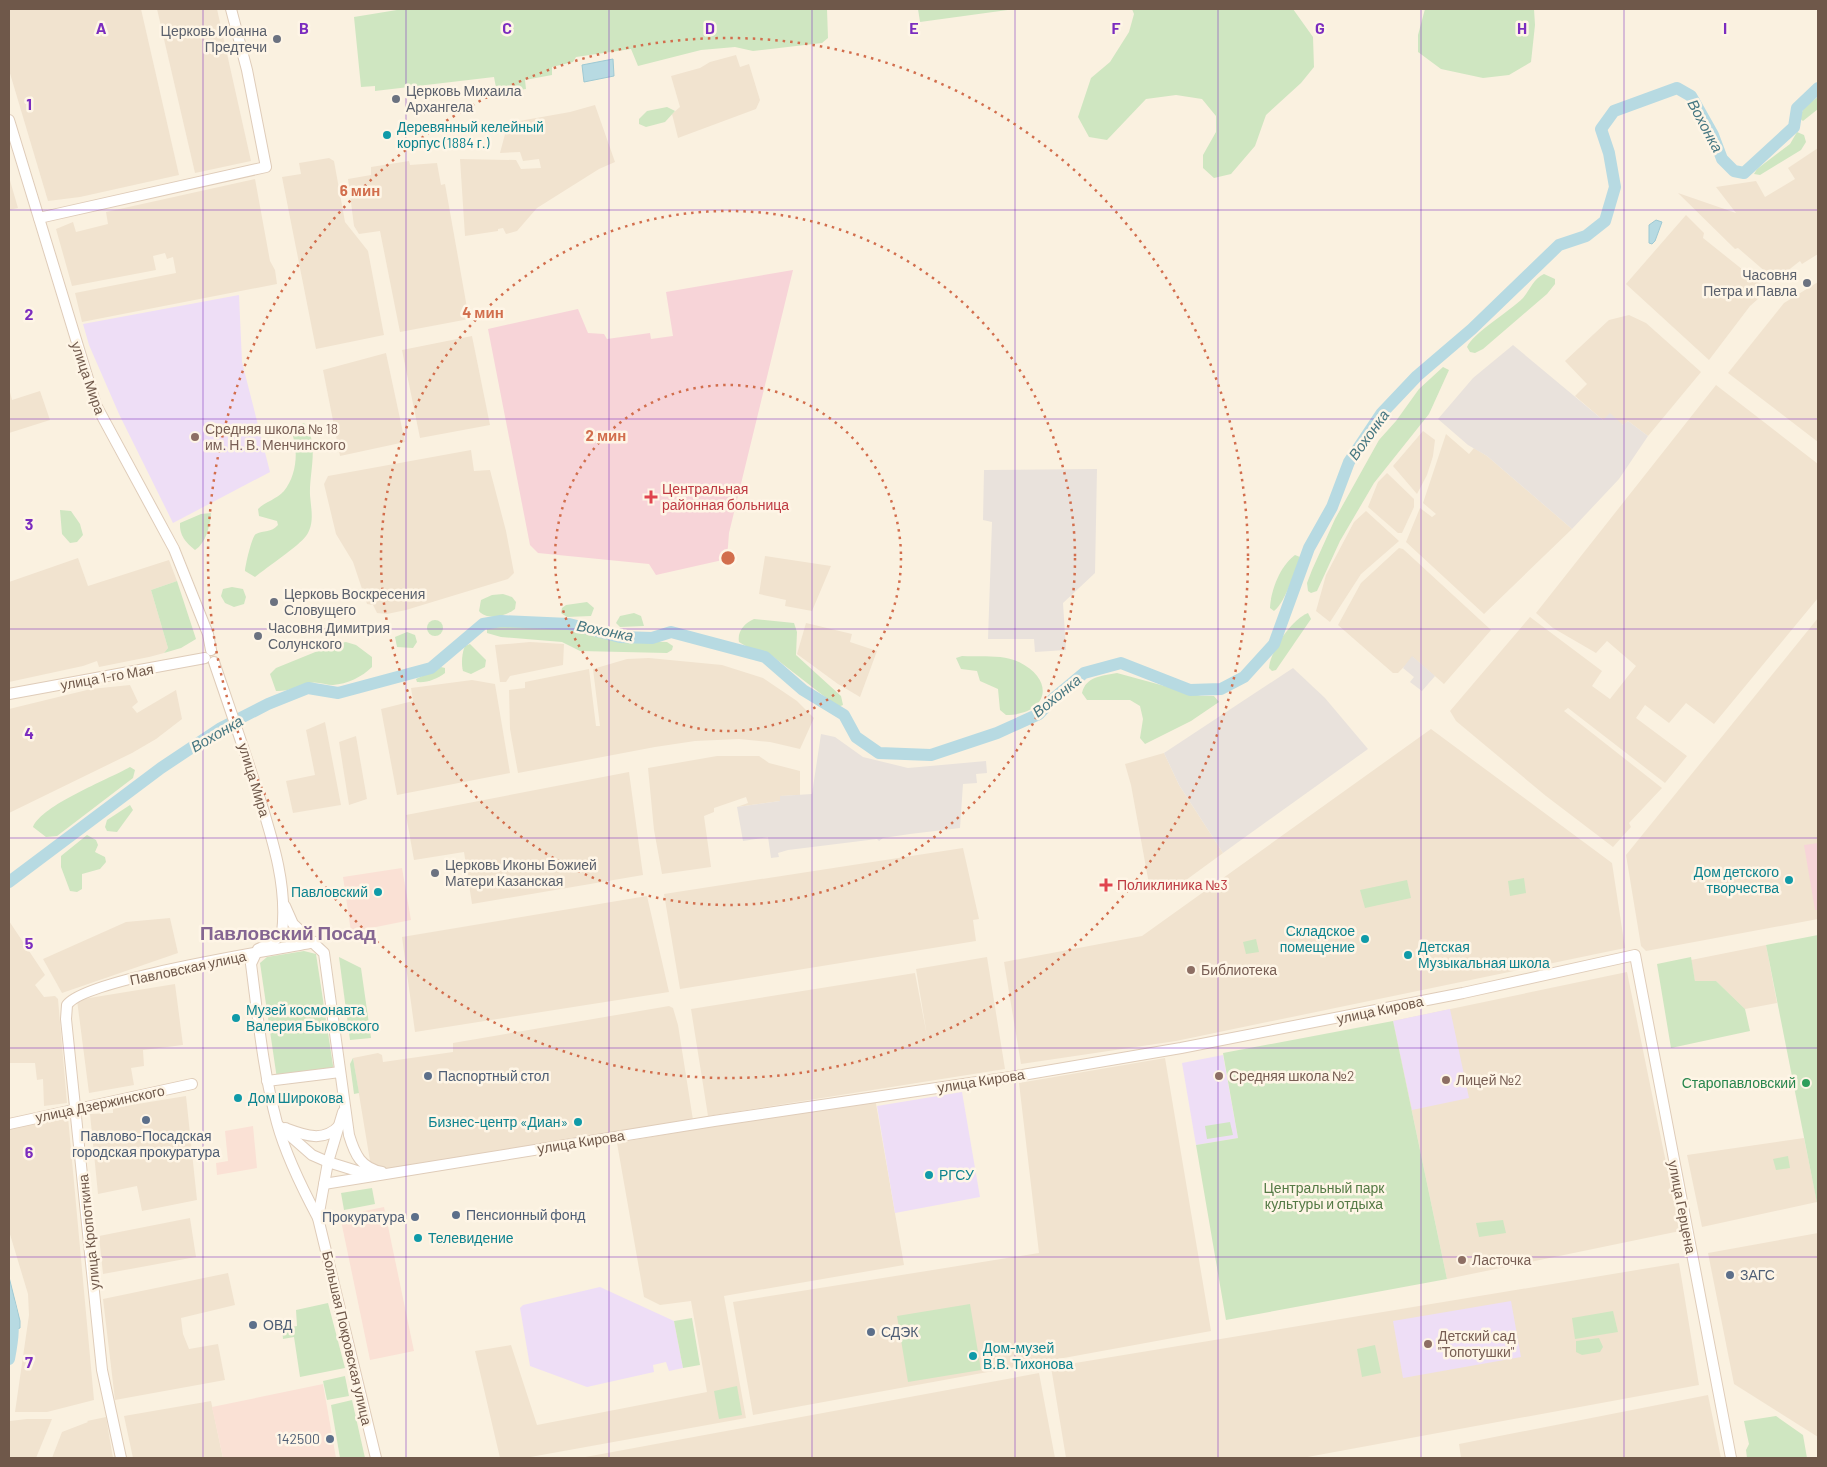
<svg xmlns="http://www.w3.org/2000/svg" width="1827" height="1467" viewBox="0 0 1827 1467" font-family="Barlow,sans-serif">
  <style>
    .residential { fill: #f1e3cf }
    .commercial { fill: #fae1d5 }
    .industrial { fill: #e9e2dc }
    .education { fill: #eedef6 }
    .medical { fill: #f7d4d8 }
    .green { fill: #cfe6c1 }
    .water { fill: #b7dae2; stroke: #9ec9d3 }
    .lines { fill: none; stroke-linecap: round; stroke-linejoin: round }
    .river { stroke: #b7dae2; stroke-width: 12 }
    .secondary-casing { stroke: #dfccb9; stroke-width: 12 }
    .secondary { stroke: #fff; stroke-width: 10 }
    .grid { fill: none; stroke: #7b2cbf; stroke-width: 1; stroke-opacity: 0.55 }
    .ring { fill: none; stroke: #d26e4d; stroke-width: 2.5; stroke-dasharray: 2.5 5 }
    .worship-dot { fill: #6b7280; stroke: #fef5e6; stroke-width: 2 }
    .culture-dot { fill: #0f9aa8; stroke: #fef5e6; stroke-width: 2 }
    .education-dot { fill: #8d6e63; stroke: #fef5e6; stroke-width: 2 }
    .health-dot { fill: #e0444e; stroke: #fef5e6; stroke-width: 2 }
    .service-dot { fill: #5c6f8a; stroke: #fef5e6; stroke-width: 2 }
    .leisure-dot { fill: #2e9e5b; stroke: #fef5e6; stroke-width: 2 }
    .labels { text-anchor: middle; stroke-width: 5; stroke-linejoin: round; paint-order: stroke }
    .worship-label { font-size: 14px; fill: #5b616d; stroke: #fef5e6; text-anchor: start }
    .culture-label { font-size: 14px; fill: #0d838f; stroke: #fef5e6; text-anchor: start }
    .street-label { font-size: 14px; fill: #6f584a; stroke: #fef5e6 }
    .education-label { font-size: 14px; fill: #785e54; stroke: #fef5e6; text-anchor: start }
    .health-label { font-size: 14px; fill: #be3a42; stroke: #fef5e6; text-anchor: start }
    .service-label { font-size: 14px; fill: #4e5e75; stroke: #fef5e6; text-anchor: start }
    .leisure-label { font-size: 14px; fill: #27864d; stroke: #fef5e6; text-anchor: end }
    .park-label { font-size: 14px; fill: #547a45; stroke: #fef5e6 }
    .water-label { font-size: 15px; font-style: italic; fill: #457681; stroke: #fef5e6 }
    .district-label { font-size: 19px; font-weight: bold; fill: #846592; stroke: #fef5e6 }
    .grid-label { font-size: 16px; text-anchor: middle; font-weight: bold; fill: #7b2cbf; stroke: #fef5e6; stroke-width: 5; stroke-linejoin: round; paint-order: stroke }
    .centre { fill: #d26e4d; stroke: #fef5e6; stroke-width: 2.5 }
    .ring-label { font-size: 15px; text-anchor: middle; font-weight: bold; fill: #d26e4d; stroke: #fef5e6; stroke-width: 5; stroke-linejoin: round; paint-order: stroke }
  </style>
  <rect width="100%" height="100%" fill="#faf1e0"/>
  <g class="residential">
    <polygon points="9,9 141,9 179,175 80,197 48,201 9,70"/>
    <polygon points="157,9 217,9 251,161 195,173"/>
    <polygon points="736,55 740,67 749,64 760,100 756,109 678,138 672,114 680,107 671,76 700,68 710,62"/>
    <polygon points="595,105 615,162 599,169 537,208 517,231 506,234 503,228 498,229 498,231 465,236 460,159 516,160 521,169 541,168 539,159 523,161 520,152 500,153 508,123 570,112"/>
    <polygon points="1818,148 1818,254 1802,264 1800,261 1786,272 1783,270 1775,280 1738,248 1735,249 1678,193 1736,213 1716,187 1756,181 1765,197 1795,179 1788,168"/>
    <polygon points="329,158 334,161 345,222 368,251 384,335 316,349 282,177 301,174 299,163"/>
    <polygon points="409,161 410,165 437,163 441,185 445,184 469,319 400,332 380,231 359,234 354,226 348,179 371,175 371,167"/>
    <polygon points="9,177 18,208 9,210"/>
    <polygon points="255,179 270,261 275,270 277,284 82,322 75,293 176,273 173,257 167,259 165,253 153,256 156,270 72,286 56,229 73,222 76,232 108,224 106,212"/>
    <polygon points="1686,215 1704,233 1703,238 1768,290 1750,306 1709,360 1626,284"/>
    <polygon points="1818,282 1818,442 1728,373 1784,303"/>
    <polygon points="1629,315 1646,323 1701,372 1648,436 1628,421 1624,425 1603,420 1575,396 1587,384 1565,361 1609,320"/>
    <polygon points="472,336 490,425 420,438 402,350"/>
    <polygon points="386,353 405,442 340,456 323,370"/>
    <polygon points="1716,385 1818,464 1818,598 1714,724 1686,703 1669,723 1645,705 1636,718 1687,756 1665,783 1568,708 1564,711 1662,788 1629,823 1631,827 1613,847 1546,796 1456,721 1450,711 1530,617 1602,671 1592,686 1610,699 1636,666 1607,641 1596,653 1553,628 1536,613"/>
    <polygon points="9,388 12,400 40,391 50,420 9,433"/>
    <polygon points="1423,431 1435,440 1433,456 1427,475 1417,494 1393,466"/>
    <polygon points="1446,434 1469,454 1474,448 1487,456 1572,529 1484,614 1406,542 1420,508 1432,517 1436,514 1423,503"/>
    <polygon points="471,450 474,471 490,470 506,531 514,573 508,579 406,610 387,614 377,613 373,605 367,604 353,562 336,534 324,484 328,476"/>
    <polygon points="1387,473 1414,499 1414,507 1402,533 1398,533 1368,507 1378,482"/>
    <polygon points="1366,511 1399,541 1361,574 1330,622 1316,611 1326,575 1354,522"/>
    <polygon points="1399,548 1403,549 1491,630 1444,684 1413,657 1398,673 1393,673 1338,625 1361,583"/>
    <polygon points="765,556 831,566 812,611 785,606 786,600 759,594"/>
    <polygon points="78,558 88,586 169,560 177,581 151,590 168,648 164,653 149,657 99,667 97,661 83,666 9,682 9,582"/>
    <polygon points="1818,618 1818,919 1646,951 1641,946 1626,855"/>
    <polygon points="806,623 852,634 850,642 877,651 860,697 838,684 797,654"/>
    <polygon points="530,642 564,644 563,665 510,676 506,682 500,682 495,645"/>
    <polygon points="649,658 722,665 763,678 797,701 814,718 800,749 770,742 739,739 695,741 655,747 518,773 510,729 509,690 525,688 525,682 589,669 596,726 600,726 593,669 627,659"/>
    <polygon points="472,680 495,684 510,773 397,795 381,709 413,701 411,688"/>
    <polygon points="130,685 138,702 132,707 137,713 176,690 182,719 156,739 132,753 9,813 9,709 91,689"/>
    <polygon points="325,722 341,805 293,813 286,781 315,775 306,730"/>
    <polygon points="1431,729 1612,863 1625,948 1176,1041 1021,1064 1004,962 1142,936"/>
    <polygon points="356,736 367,799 349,805 339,742"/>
    <polygon points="1164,753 1179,785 1223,853 1171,891 1155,890 1149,884 1131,785 1125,764"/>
    <polygon points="717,756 759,756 769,763 800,771 800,795 780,796 780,801 737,807 748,803 746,797 714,808 714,812 704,816 711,867 662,874 654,830 648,768"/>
    <polygon points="629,772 643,875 472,904 464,852 414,860 406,815"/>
    <polygon points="963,848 979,919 973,920 976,941 680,989 664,894"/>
    <polygon points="647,896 669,992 415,1032 402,937"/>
    <polygon points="170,918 178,953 62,993 43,959 126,922"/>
    <polygon points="9,921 45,975 35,985 44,997 55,996 58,999 67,1103 44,1106 43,1079 37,1080 35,1063 9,1063"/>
    <polygon points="1766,945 1777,1003 1745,1009 1716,981 1695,981 1691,960"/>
    <polygon points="987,957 1005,1069 708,1116 691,1009 915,973 927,1036 916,969"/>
    <polygon points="1627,972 1680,1231 1447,1279 1393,1021"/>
    <polygon points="175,984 183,1045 143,1050 144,1066 131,1068 134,1085 89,1093 77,1000"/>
    <polygon points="669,1006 673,1008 678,1025 693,1120 391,1169 376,1166 367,1162 370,1161 353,1058 378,1053 382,1055 383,1062 453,1052 453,1043"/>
    <polygon points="1165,1058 1211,1331 753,1415 733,1302 1039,1253 1019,1083"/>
    <polygon points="186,1096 197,1200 142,1211 137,1186 98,1194 90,1114 113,1113 113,1108"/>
    <polygon points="875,1098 904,1265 724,1296 746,1418 525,1458 500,1458 475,1351 511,1345 537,1425 707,1392 691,1301 660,1305 644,1297 617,1143"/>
    <polygon points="68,1117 94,1400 47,1412 15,1412 29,1315 28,1294 9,1231 9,1129"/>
    <polygon points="1804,1138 1817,1202 1702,1227 1687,1155"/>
    <polygon points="190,1218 196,1257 103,1274 99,1236"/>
    <polygon points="1818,1233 1818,1437 1734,1384 1708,1253"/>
    <polygon points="1679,1263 1699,1385 1302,1458 1066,1458 1051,1367"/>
    <polygon points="228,1273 235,1305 181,1318 183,1334 189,1349 218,1344 225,1380 115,1400 103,1299"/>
    <polygon points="1039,1373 1055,1458 580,1458"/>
    <polygon points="1708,1395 1721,1458 1461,1458 1459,1444"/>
    <polygon points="211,1401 223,1458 133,1458 124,1416"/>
    <polygon points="106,1417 113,1458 52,1458 62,1432 88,1422 87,1421"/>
    <polygon points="27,1419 52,1419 36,1458 9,1458 10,1421"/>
  </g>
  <g class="commercial">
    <polygon points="402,868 411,920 351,932 343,877"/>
    <polygon points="253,1126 257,1168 217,1175 216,1163 228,1161 225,1131"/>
    <polygon points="384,1207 414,1351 370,1360 340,1216"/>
    <polygon points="323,1384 336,1458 223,1458 212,1407"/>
  </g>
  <g class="industrial">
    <polygon points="1513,345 1603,420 1610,413 1623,425 1628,421 1648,436 1619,479 1572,529 1487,456 1468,445 1438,419 1473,378"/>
    <polygon points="1097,469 1095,573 1063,603 1066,650 1035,652 1034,639 988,639 992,522 983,520 984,470"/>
    <polygon points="1412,656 1435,676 1422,691 1410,682 1414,677 1403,668"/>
    <polygon points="1293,668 1325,698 1368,749 1223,853 1179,785 1164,753"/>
    <polygon points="821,734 835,737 863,757 908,768 986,761 987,773 976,774 977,783 963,784 960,828 910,834 883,838 879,841 877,839 788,850 778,853 779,857 771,858 768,837 743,841 737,807 780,801 780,796 812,794"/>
  </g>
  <g class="education">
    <polygon points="239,295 242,362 270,472 173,523 119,414 89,345 83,324"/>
    <polygon points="1450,1009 1469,1098 1412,1110 1393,1021"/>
    <polygon points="1223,1055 1238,1138 1196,1145 1182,1063"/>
    <polygon points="962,1092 980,1197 895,1213 877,1106"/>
    <polygon points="600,1287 674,1321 683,1368 669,1371 666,1362 653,1365 654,1372 587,1387 530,1366 520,1308 523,1305"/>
    <polygon points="1511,1301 1521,1357 1403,1378 1393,1321"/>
  </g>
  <g class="medical">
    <polygon points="793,270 729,533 727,559 656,575 649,564 538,553 530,545 488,329 578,309 588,333 604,334 607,339 650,333 651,339 673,336 666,292"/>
    <polygon points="1818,843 1818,910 1815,910 1804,845"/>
  </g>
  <g class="green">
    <polygon points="403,9 827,9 828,38 822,43 753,51 735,47 701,50 638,66 631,49 576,57 573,62 552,67 552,75 525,80 526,89 497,93 494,77 375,91 375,86 361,87 354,17"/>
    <polygon points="918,9 1015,9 920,22"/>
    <polygon points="1132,9 1293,9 1313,37 1314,67 1301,83 1266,115 1255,146 1231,174 1214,178 1203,168 1203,155 1216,132 1216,116 1202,99 1176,95 1146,99 1107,140 1089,137 1078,117 1091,78 1110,62 1129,32 1134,14"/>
    <polygon points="1425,9 1534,9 1535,25 1531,62 1509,75 1483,78 1441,69 1418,52 1418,35"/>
    <polygon points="1818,97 1818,109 1803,121 1799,118 1805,106"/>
    <polygon points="667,107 675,111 665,122 646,127 639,124 639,119 647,111"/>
    <polygon points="1797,132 1804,135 1806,142 1801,150 1760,175 1754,174 1757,169 1790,144"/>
    <path d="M1544 274 1555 279V284L1547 294 1483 349 1475 353 1470 352 1467 347C1473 333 1509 312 1523 298 1530 290 1533 279 1544 274Z"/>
    <polygon points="1443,367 1449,370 1429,414 1374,483 1340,541 1317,591 1311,593 1308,591 1307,583 1312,570 1335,519 1379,440 1396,421 1419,389"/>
    <path d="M304 423C320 443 309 472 310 495 311 509 315 523 306 536 300 545 266 568 255 577L245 571C245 567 252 535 256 534 264 530 271 533 278 525L277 521 259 516 258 509C265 502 277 499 284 491 297 475 299 449 291 431L296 426Z"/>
    <polygon points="60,510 71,511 80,524 83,535 77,542 70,543 62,534"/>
    <path d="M211 513C210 526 206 543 195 550 186 543 179 535 180 523L201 514Z"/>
    <path d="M1295 555 1300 557C1295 571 1285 603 1274 611L1270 608C1271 590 1280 566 1295 555Z"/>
    <polygon points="177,581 196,639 181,648 164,653 168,648 151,590"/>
    <polygon points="232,587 243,589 246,597 244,604 234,607 225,603 221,596 223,589"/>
    <path d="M503 594 512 597 516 602 515 609C506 616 487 621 479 611L481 600 492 595Z"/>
    <polygon points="587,602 594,608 591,616 567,617 561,613 562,608 566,605"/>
    <polygon points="634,613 641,616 644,626 620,627 616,623 620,616"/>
    <path d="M1308 613 1311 619 1276 670 1272 671 1269 668C1270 651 1292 619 1308 613Z"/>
    <path d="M754 619 794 623 797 632 796 655 841 696 843 705 838 707 771 655 749 648 739 642C737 631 745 623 754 619Z"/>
    <circle cx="435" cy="628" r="8"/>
    <polygon points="502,624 561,628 627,641 667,642 673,646 672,650 667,653 580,651 562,642 501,637 487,633 487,629"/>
    <polygon points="407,632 415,635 417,642 413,648 397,647 395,637"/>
    <path d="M346 642 356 645 372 657V667C362 677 347 684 333 685 326 685 317 681 310 683 296 686 293 691 276 691L270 674 276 668 335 644Z"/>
    <path d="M470 644 486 660 485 667 471 674 463 671C461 664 462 652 465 646Z"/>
    <path d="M962 656C979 657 1003 654 1019 662 1057 681 1047 715 1006 715L1000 710 998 689 980 681 977 671 961 669 956 658Z"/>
    <path d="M441 667 445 668V673C437 679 427 683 417 682L416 679Z"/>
    <path d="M1117 673 1201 696H1214L1219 702 1191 721 1145 744 1140 738 1143 719 1140 706 1130 700H1087L1082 693C1086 676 1102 676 1117 673Z"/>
    <path d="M130 767 135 770 133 778 57 836 46 837 33 827C42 805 107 780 130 767Z"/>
    <polygon points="130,805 133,810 117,832 107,831 105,827 107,820"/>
    <polygon points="87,835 96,840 98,845 95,852 105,857 106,862 100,869 82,874 82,889 77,892 70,891 61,867 61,856"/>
    <polygon points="1524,878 1526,893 1510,896 1508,881"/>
    <polygon points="1407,880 1411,898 1365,908 1360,890"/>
    <polygon points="1818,935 1818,1208 1766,945"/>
    <polygon points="1256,939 1259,952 1246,954 1243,942"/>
    <polygon points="304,951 316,954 334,1072 277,1079 260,963 267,957"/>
    <polygon points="339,957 361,968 371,1038 350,1040"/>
    <polygon points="1691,957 1695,981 1716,981 1745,1009 1750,1031 1671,1048 1657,964"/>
    <polygon points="1393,1021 1447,1279 1226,1320 1196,1145 1238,1138 1223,1053"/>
    <polygon points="353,1058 359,1093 354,1094 350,1064"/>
    <polygon points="1230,1122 1233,1135 1207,1139 1205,1126"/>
    <polygon points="1788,1156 1790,1168 1776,1170 1773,1159"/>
    <polygon points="372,1188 375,1204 344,1210 341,1193"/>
    <polygon points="1503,1220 1506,1233 1479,1237 1476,1223"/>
    <polygon points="328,1303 345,1368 300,1377 294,1337 283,1339 282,1329 297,1326 296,1310"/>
    <polygon points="970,1304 981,1370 908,1382 897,1316"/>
    <polygon points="1613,1311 1618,1332 1575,1339 1572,1318"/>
    <polygon points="692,1318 700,1365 683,1368 674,1321"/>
    <polygon points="1599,1338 1603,1347 1600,1352 1582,1355 1576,1352 1576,1341"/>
    <polygon points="1375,1345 1381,1373 1362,1377 1357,1349"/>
    <polygon points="345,1376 349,1396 327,1400 323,1381"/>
    <polygon points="737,1386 742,1415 719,1419 714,1391"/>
    <polygon points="352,1400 365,1458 340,1458 331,1405"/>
    <polygon points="1776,1416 1803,1435 1807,1458 1747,1458 1746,1450 1749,1444 1744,1421"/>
  </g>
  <g class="water">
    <polygon points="613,59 614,76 584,82 582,65"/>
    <polygon points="1656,220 1662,222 1655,241 1652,244 1649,243 1649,225"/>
    <polygon points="9,1277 20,1321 20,1328 14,1330 9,1308"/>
  </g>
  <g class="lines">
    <g class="river">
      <polyline points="9,882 161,768 221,728 268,704 308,688 338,693 431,668 483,624 501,621 569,624 620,637 652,638 671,632 765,657 803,690 844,715 856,737 879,753 931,755 997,733 1039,714 1054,698 1084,673 1121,663 1190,690 1221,689 1244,677 1274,644 1309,548 1332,507 1349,462 1381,414 1417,376 1472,329 1559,245 1586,236 1605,221 1615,187 1609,153 1601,129 1614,111 1677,88 1691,96 1713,135 1722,159 1734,171 1744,173 1794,127 1797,108 1818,88"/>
      <path d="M9 1303C15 1323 13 1338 9 1359"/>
    </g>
    <g class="secondary-casing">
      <g id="secondary">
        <polyline points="9,120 96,405 174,549 208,634 211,650"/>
        <polyline points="39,218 266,167 247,70 231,9"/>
        <path d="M214 662C229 706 244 749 258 793 272 838 288 886 282 933L272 943 258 949 251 964C258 1017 263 1071 277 1123 286 1156 302 1188 318 1218L376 1458"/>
        <polyline points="9,694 205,658"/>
        <path d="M285 906 293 924 324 953 349 1135C355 1155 361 1168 382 1172"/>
        <polyline points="267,1081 340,1072"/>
        <polyline points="9,1124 192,1084"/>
        <polyline points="279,1126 312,1155 328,1162 370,1175"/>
        <path d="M285 1128C304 1135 323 1143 339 1126"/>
        <polyline points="324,1184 714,1121 1011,1077 1181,1048 1463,993 1635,955 1731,1458"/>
        <polyline points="318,1218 328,1162 343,1112"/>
        <path d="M121 1458 102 1370 66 1019 67 1005C84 979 275 950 315 942"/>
      </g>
    </g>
    <use href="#secondary" class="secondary"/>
  </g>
  <path class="grid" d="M203 9V1458M406 9V1458M609 9V1458M812 9V1458M1015 9V1458M1218 9V1458M1421 9V1458M1624 9V1458M9 210H1818M9 419H1818M9 629H1818M9 838H1818M9 1048H1818M9 1257H1818"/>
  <g class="ring">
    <circle cx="728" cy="558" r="173"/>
    <circle cx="728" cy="558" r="347"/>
    <circle cx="728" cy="558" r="520"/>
  </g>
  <g class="worship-dot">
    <circle cx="277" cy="39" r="5"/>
    <circle cx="396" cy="99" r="5"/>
    <circle cx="1807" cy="283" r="5"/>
    <circle cx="274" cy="602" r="5"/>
    <circle cx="258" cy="636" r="5"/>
    <circle cx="435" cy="873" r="5"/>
  </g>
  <g class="culture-dot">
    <circle cx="387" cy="135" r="5"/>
    <circle cx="1789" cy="880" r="5"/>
    <circle cx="378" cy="892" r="5"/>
    <circle cx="1365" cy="939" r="5"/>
    <circle cx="1408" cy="955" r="5"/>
    <circle cx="236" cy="1018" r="5"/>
    <circle cx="238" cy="1098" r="5"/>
    <circle cx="578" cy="1122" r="5"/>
    <circle cx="929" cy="1175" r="5"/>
    <circle cx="418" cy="1238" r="5"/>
    <circle cx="973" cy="1356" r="5"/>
  </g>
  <g class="education-dot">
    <circle cx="195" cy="437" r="5"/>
    <circle cx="1191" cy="970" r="5"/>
    <circle cx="1219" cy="1076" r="5"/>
    <circle cx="1446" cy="1080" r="5"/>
    <circle cx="1462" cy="1260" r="5"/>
    <circle cx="1428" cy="1344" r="5"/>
  </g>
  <g class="health-dot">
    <path d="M648.5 489.5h5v5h5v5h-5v5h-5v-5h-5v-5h5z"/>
    <path d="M1103.5 877.5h5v5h5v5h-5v5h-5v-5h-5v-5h5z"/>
  </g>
  <g class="service-dot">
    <circle cx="428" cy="1076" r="5"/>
    <circle cx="146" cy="1120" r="5"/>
    <circle cx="456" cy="1215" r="5"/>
    <circle cx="415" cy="1217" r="5"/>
    <circle cx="1730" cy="1275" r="5"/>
    <circle cx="253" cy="1325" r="5"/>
    <circle cx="871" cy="1332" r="5"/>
    <circle cx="330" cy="1439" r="5"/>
  </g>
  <circle class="leisure-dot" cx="1806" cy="1083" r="5"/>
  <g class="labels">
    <g class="worship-label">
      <text x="267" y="36" text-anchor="end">Церковь Иоанна<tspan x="267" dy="16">Предтечи</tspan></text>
      <text x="406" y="96">Церковь Михаила<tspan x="406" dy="16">Архангела</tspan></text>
      <text x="1797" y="280" text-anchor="end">Часовня<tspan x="1797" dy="16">Петра и Павла</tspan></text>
      <text x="284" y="599">Церковь Воскресения<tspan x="284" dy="16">Словущего</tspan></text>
      <text x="268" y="633">Часовня Димитрия<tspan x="268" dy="16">Солунского</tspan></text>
      <text x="445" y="870">Церковь Иконы Божией<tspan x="445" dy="16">Матери Казанская</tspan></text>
    </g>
    <g class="culture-label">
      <text x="397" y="132">Деревянный келейный<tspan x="397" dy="16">корпус (1884 г.)</tspan></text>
      <text x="1779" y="877" text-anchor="end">Дом детского<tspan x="1779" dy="16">творчества</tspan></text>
      <text x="368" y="897" text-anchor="end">Павловский</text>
      <text x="1355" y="936" text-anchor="end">Складское<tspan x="1355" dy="16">помещение</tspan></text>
      <text x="1418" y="952">Детская<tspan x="1418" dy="16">Музыкальная школа</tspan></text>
      <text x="246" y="1015">Музей космонавта<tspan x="246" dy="16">Валерия Быковского</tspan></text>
      <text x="248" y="1103">Дом Широкова</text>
      <text x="568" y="1127" text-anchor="end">Бизнес-центр «Диан»</text>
      <text x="939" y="1180">РГСУ</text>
      <text x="428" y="1243">Телевидение</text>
      <text x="983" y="1353">Дом-музей<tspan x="983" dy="16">В.В. Тихонова</tspan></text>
    </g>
    <g class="street-label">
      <text transform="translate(88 378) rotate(71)" y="5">улица Мира</text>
      <text transform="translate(107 677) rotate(-10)" y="5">улица 1-го Мая</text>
      <text transform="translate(254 780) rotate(73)" y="5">улица Мира</text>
      <text transform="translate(188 968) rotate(-12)" y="5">Павловская улица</text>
      <text transform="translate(1380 1010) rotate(-12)" y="5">улица Кирова</text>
      <text transform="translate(981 1081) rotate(-9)" y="5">улица Кирова</text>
      <text transform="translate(100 1104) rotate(-12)" y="5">улица Дзержинского</text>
      <text transform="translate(581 1142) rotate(-9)" y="5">улица Кирова</text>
      <text transform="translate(1682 1207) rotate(79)" y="5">улица Герцена</text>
      <text transform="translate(89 1232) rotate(-96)" y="5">улица Кропоткина</text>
      <text transform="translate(347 1338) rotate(77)" y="5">Большая Покровская улица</text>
    </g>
    <g class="education-label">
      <text x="205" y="434">Средняя школа № 18<tspan x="205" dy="16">им. Н. В. Менчинского</tspan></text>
      <text x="1201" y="975">Библиотека</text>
      <text x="1229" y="1081">Средняя школа №2</text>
      <text x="1456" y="1085">Лицей №2</text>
      <text x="1472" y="1265">Ласточка</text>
      <text x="1438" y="1341">Детский сад<tspan x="1438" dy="16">"Топотушки"</tspan></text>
    </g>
    <g class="health-label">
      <text x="662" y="494">Центральная<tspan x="662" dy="16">районная больница</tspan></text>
      <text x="1117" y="890">Поликлиника №3</text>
    </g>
    <g class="service-label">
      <text x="438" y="1081">Паспортный стол</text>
      <text x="146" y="1141" text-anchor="middle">Павлово-Посадская<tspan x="146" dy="16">городская прокуратура</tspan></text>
      <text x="466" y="1220">Пенсионный фонд</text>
      <text x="405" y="1222" text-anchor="end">Прокуратура</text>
      <text x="1740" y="1280">ЗАГС</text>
      <text x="263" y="1330">ОВД</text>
      <text x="881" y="1337">СДЭК</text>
      <text x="320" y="1444" text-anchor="end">142500</text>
    </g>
    <g class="leisure-label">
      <text x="1796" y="1088">Старопавловский</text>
    </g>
    <g class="park-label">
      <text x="1324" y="1193">Центральный парк<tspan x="1324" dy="16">культуры и отдыха</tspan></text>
    </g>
    <g class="water-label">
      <text transform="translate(1705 126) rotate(62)" y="5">Вохонка</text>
      <text transform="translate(1369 435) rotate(-54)" y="5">Вохонка</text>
      <text transform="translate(605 631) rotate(11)" y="5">Вохонка</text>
      <text transform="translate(1057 696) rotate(-39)" y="5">Вохонка</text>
      <text transform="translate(217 734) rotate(-30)" y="5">Вохонка</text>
    </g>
    <g class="district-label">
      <text x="288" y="940">Павловский Посад</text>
    </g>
  </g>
  <g class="grid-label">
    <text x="101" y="34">A</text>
    <text x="304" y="34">B</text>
    <text x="507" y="34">C</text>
    <text x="710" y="34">D</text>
    <text x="914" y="34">E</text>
    <text x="1116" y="34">F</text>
    <text x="1320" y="34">G</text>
    <text x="1522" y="34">H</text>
    <text x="1725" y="34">I</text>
    <text x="29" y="110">1</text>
    <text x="29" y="320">2</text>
    <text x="29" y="530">3</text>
    <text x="29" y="739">4</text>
    <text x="29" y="949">5</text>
    <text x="29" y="1158">6</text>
    <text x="29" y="1368">7</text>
  </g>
  <circle cx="728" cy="558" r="8" class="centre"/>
  <g class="ring-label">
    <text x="360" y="196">6 мин</text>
    <text x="483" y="318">4 мин</text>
    <text x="606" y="441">2 мин</text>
  </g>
  <rect width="1827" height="1467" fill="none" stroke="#6f584a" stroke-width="20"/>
</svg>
